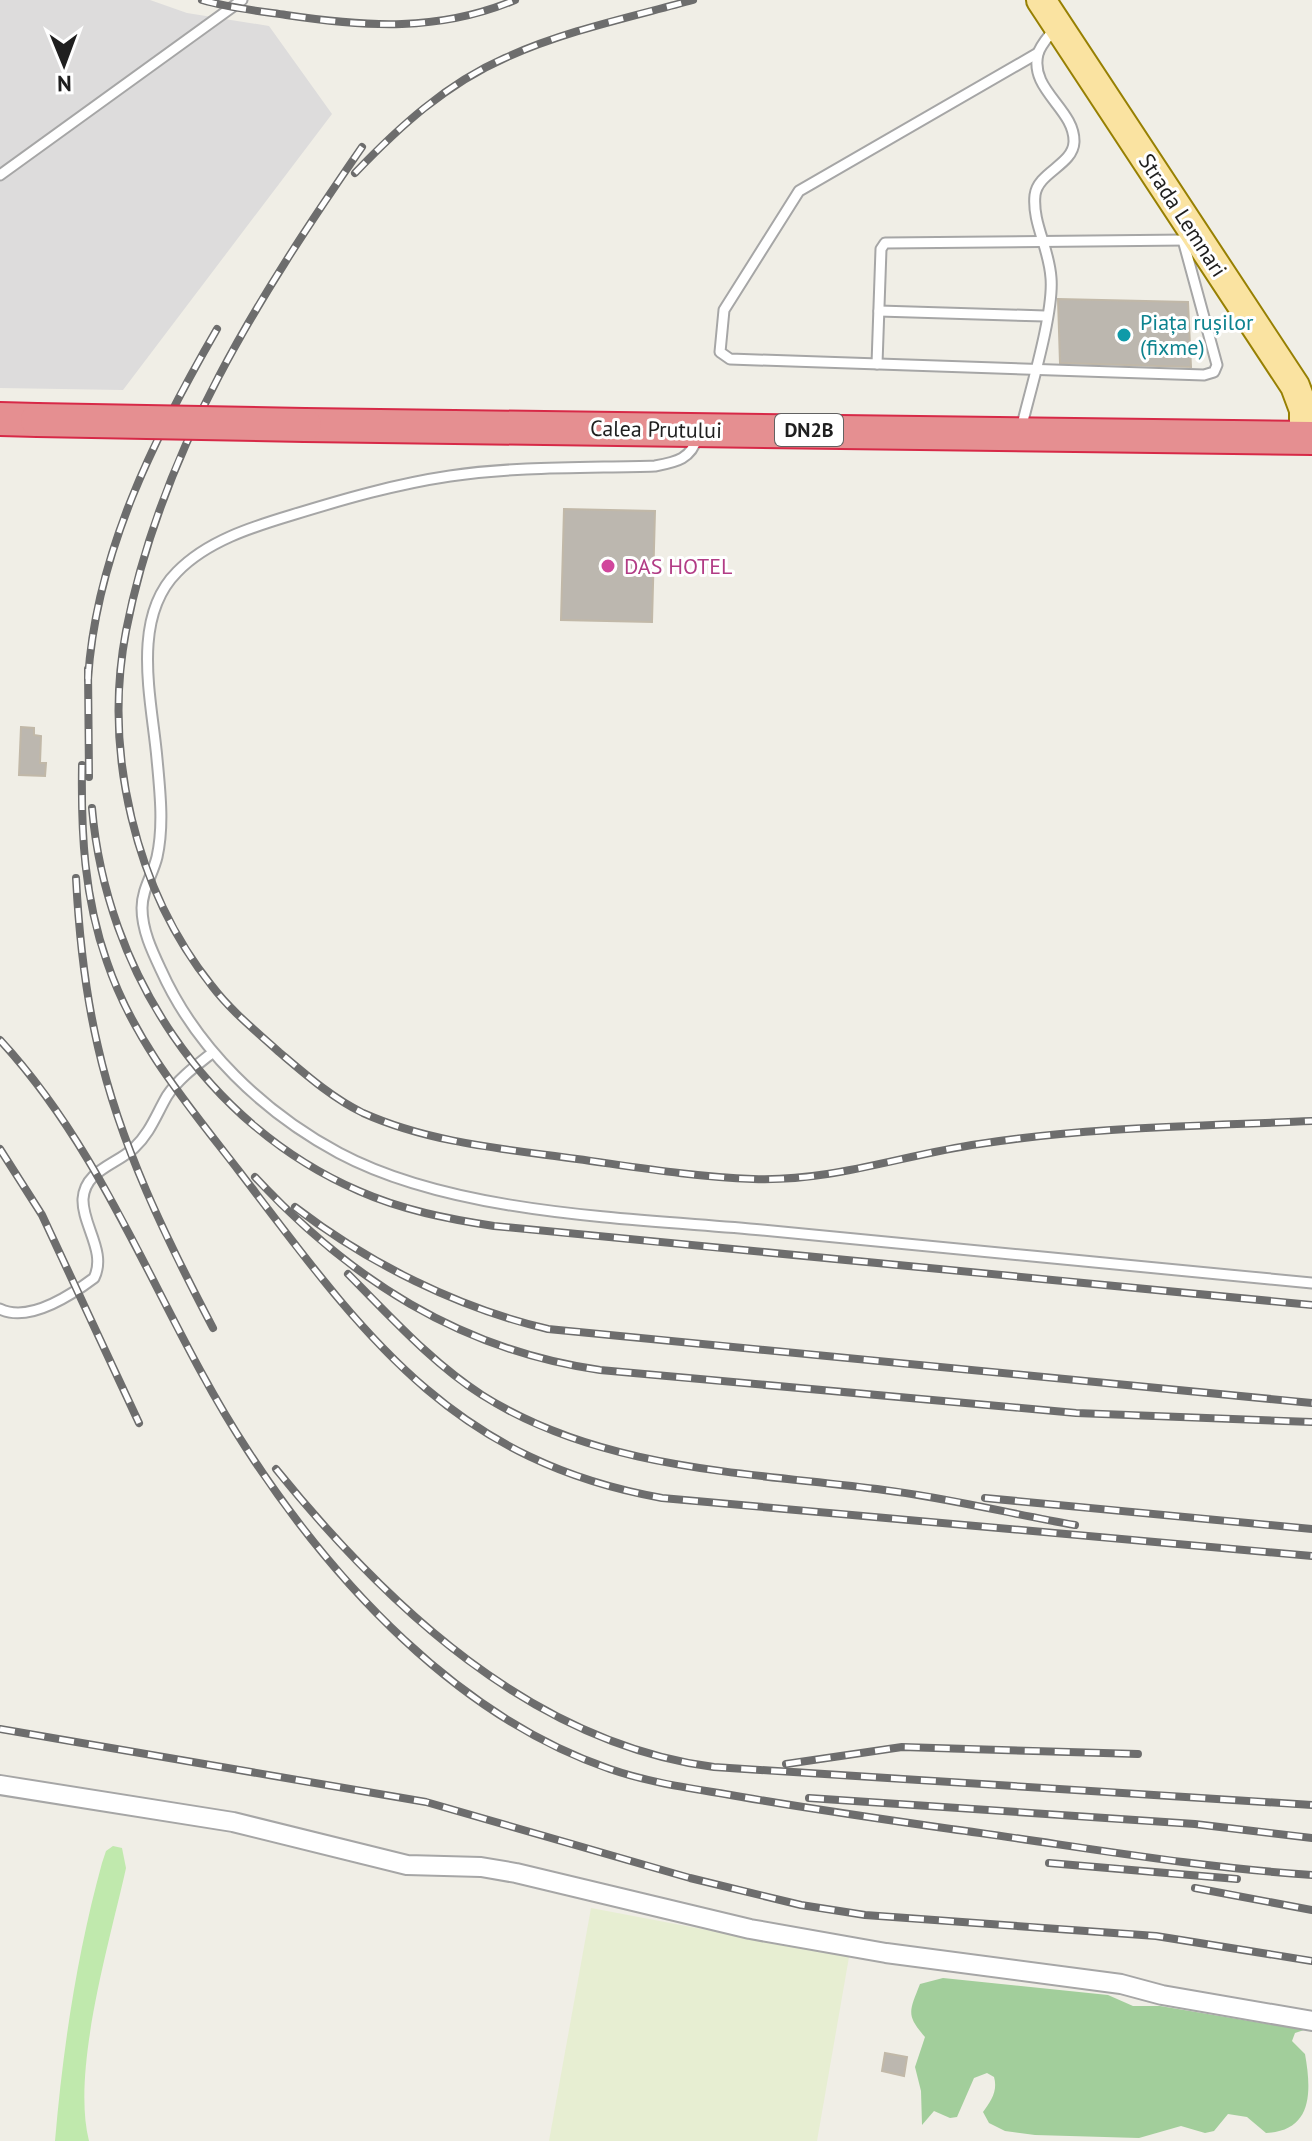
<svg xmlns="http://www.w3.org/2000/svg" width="1312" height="2141" viewBox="0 0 1312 2141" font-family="'PT Sans',sans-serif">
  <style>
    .residential { fill: #dddcdc }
    .farmland { fill: #e7eed2 }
    .grass { fill: #c0e9ad }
    .forest { fill: #a2ce9b }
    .building { fill: #bcb7af; stroke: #c1b8a8; stroke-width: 2 }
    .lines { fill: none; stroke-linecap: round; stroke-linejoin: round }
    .lane-casing { stroke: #a6a6a6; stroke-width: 13 }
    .street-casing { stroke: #a6a6a6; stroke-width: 22 }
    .primary-casing { stroke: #978003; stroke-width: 32 }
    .highway-casing { stroke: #d72947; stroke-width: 36 }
    .lane { stroke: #fff; stroke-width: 9 }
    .street { stroke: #fff; stroke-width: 18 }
    .primary { stroke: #fae3a1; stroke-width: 28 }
    .highway { stroke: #e58f91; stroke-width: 32 }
    .rail-casing { stroke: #6d6d6d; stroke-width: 8 }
    .rail { stroke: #fff; stroke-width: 5; stroke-dasharray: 15; stroke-linecap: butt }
    .highway-bridge-casing { stroke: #d72947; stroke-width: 36; stroke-linecap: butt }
    .highway-bridge { stroke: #e58f91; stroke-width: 32 }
    .culture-dot { fill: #0f9aa8; stroke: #fff; stroke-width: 3 }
    .hotel-dot { fill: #d1479c; stroke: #fff; stroke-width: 3 }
    .labels { text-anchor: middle; stroke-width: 6; stroke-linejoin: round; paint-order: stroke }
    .shield { fill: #fff; stroke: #626262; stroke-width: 2 }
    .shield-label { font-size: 20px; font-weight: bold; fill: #1f1f1f }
    .street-label { font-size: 22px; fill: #1f1f1f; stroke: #fff }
    .culture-label { font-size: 22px; fill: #0d838f; stroke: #fff; text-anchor: start }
    .hotel-label { font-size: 22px; fill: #b23c85; stroke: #fff; text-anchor: start }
  </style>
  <rect width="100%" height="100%" fill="#f0eee6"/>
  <polygon class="residential" points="0,0 150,0 187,13 269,26 332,114 123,390 0,388"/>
  <polygon class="farmland" points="591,1908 849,1957 817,2141 549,2141"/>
  <path class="grass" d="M113 1846 122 1848 126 1868C110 1941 71 2070 89 2141H55C63 2047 77 1954 102 1863L106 1851Z"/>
  <path class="forest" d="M943 1978 1108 1995 1133 2006H1160L1304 2030 1295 2033 1292 2041 1305 2054C1312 2093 1312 2131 1266 2133L1247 2117 1228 2114 1214 2131 1205 2133 1181 2126 1139 2138 1035 2135 1005 2131 989 2123 983 2112C991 2101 998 2091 994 2077L987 2073 974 2078 957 2117 950 2118 934 2111 922 2125 921 2091 915 2067 925 2037C906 2015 909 2012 920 1984Z"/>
  <g class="building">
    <polygon points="1058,299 1188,302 1191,367 1060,363"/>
    <polygon points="564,509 655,511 652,622 561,620"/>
    <polygon points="21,727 34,728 34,735 41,736 40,763 46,763 45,776 19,775"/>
    <polygon points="885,2053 907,2057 904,2076 882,2071"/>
  </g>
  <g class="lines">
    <g class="lane-casing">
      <g id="lane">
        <polyline points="1038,53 799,191 724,310 720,352 730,359 1204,375 1214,372 1217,365 1183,240"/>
        <polyline points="0,175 242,0"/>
        <polyline points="879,311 1045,316"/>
        <polyline points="877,364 881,249 885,243 1187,240"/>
        <path d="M1021 429C1030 391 1054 313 1051 278 1049 247 1032 223 1035 195 1038 172 1073 165 1074 142 1075 109 1029 90 1038 54 1040 45 1050 35 1055 28"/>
        <path d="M698 436C691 459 677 462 655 466 588 468 517 466 450 476 396 484 344 499 292 515 252 527 207 541 177 572 130 619 152 701 157 759 160 791 164 826 157 857 153 874 142 889 142 908 142 930 152 951 161 970 196 1048 263 1112 339 1153 455 1215 631 1218 762 1230 945 1248 1129 1265 1312 1283"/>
        <path d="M0 1309C29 1323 70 1296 94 1278 107 1252 82 1225 83 1199 85 1170 116 1165 134 1148 150 1133 156 1115 167 1096 178 1079 197 1065 212 1053"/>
      </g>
    </g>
    <g class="street-casing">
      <polyline id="street" points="0,1785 233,1822 407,1865 481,1867 516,1873 750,1929 886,1953 1121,1984 1162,1995 1312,2021"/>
    </g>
    <g class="primary-casing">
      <polyline id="primary" points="1041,0 1295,386 1304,410 1304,438"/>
    </g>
    <g class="highway-casing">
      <g id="highway">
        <polyline points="0,419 37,420"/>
        <polyline points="305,425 1312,438"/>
      </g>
    </g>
    <use href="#lane" class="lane"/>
    <use href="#street" class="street"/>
    <use href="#primary" class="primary"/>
    <use href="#highway" class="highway"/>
    <g class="rail-casing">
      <g id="rail">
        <path d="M202 0C230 8 258 11 286 15 366 27 439 32 515 0"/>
        <path d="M362 147C259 296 161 450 126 631 103 752 135 890 212 986 231 1011 256 1031 279 1052 305 1074 332 1098 363 1113 430 1143 505 1149 577 1159 635 1167 694 1177 753 1179 832 1182 902 1155 979 1144 1088 1127 1202 1126 1312 1121"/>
        <path d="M355 173C399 127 446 84 505 58 564 31 631 17 693 0"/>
        <polyline points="88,669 89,777"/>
        <path d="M88 679C96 553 155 436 217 329"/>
        <path d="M82 765C81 833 84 897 107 962 134 1042 188 1105 239 1171 361 1331 449 1460 662 1498L1312 1556"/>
        <path d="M92 808C106 971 206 1125 359 1191 402 1210 448 1219 494 1226L1312 1305"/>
        <path d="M76 878C79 935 85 992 98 1047 120 1145 167 1240 213 1328"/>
        <path d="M0 1040C111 1160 160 1317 248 1451 334 1583 458 1717 610 1769 653 1784 698 1789 742 1797 812 1809 881 1819 951 1829 1071 1845 1191 1867 1312 1875"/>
        <polyline points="0,1149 42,1215 139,1423"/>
        <path d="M255 1177C350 1279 460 1350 600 1370L1076 1413 1312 1422"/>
        <path d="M295 1207C368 1263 458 1308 548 1329L1312 1403"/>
        <path d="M348 1274C390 1316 432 1363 482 1395 602 1471 748 1472 884 1490 948 1498 1011 1514 1075 1525"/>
        <path d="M276 1469C387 1606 532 1743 714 1767L1312 1805"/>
        <polyline points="985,1498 1312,1529"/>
        <polyline points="0,1729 426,1802 690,1878 801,1905 865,1915 1156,1936 1312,1961"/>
        <polyline points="786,1764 902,1747 1138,1754"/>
        <polyline points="809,1798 1195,1824 1312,1838"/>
        <polyline points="1049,1863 1237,1879"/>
        <polyline points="1195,1888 1312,1910"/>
      </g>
    </g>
    <use href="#rail" class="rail"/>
    <g class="highway-bridge-casing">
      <polyline id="highway-bridge" points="37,420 305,425"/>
    </g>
    <use href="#highway-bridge" class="highway-bridge"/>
  </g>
  <circle class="culture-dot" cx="1124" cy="335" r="8"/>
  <circle class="hotel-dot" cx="608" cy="566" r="8"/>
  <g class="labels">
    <rect class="shield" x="775" y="414" width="68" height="32" rx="6"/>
    <g class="shield-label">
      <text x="809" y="437">DN2B</text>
    </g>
    <g class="street-label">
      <text transform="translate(1183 215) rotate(57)" y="8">Strada Lemnari</text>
      <text transform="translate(656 429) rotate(1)" y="8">Calea Prutului</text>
    </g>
    <g class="culture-label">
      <text x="1140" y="330">Piața rușilor<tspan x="1140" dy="25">(fixme)</tspan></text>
    </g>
    <g class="hotel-label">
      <text x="624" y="574">DAS HOTEL</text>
    </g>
  </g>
  <g transform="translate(64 64) rotate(179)" stroke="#ffffff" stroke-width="6" paint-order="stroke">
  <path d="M0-6L14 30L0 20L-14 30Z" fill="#1f1f1f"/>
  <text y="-12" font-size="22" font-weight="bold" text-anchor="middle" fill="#1f1f1f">N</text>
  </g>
</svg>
